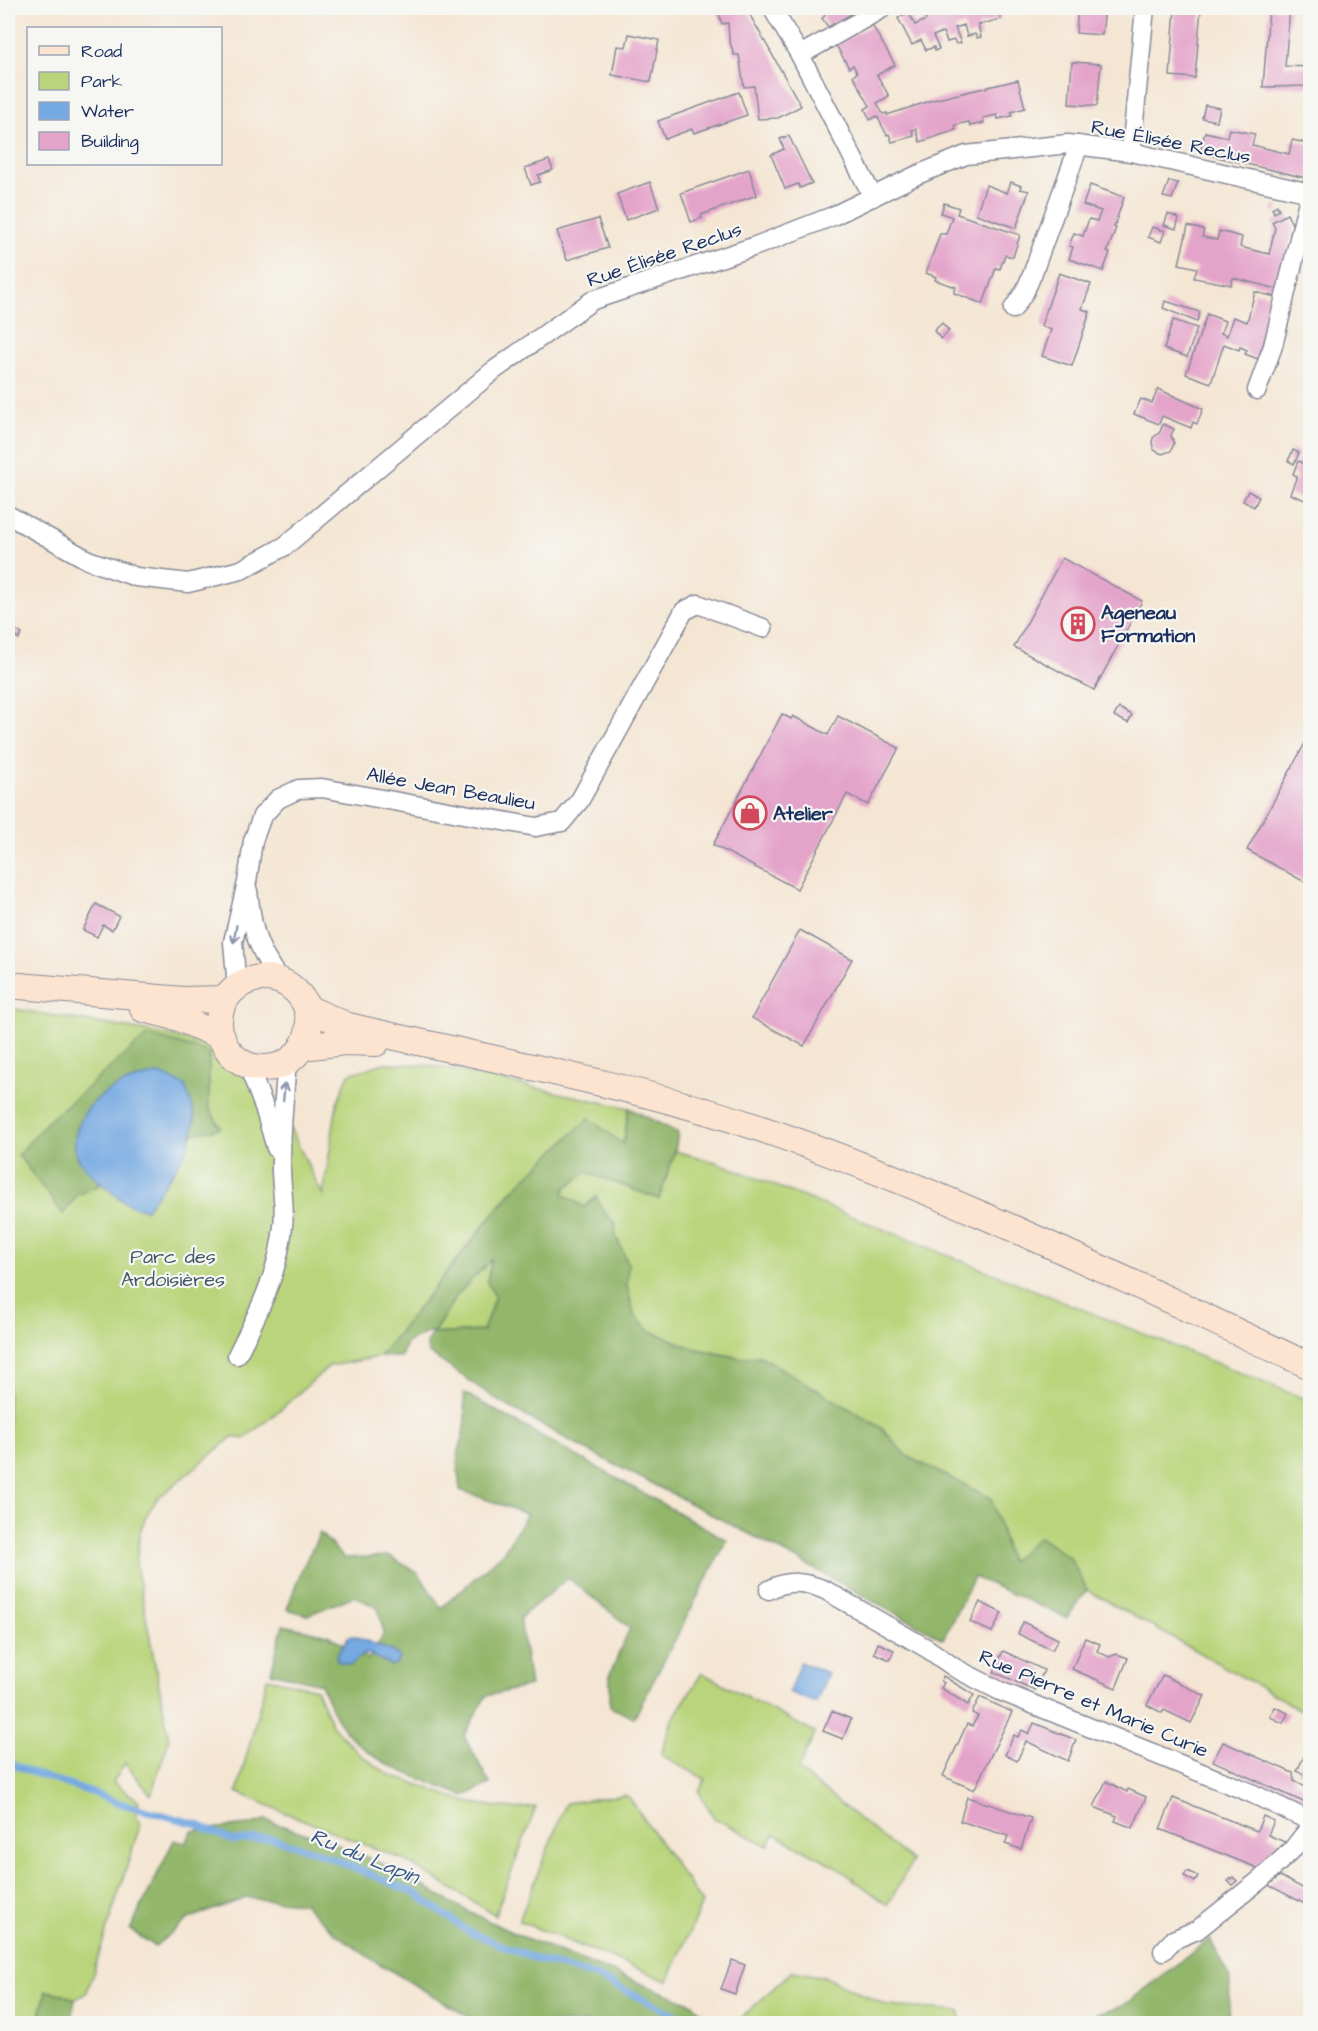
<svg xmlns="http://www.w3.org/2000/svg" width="1318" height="2031" viewBox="0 0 1318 2031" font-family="'Architects Daughter',sans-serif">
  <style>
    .green { fill: #b9d47a; stroke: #6a826c; stroke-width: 1.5 }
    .forest { fill: #92b66a; stroke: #567264; stroke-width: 1.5 }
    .water { fill: #75a9e2; stroke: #486ca0; stroke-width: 1.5 }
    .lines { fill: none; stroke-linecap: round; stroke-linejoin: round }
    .stream { stroke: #75a9e2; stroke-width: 7 }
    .building { fill: #e4a4ca }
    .street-casing { stroke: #888a98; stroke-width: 21 }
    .secondary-casing { stroke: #888a98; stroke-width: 28 }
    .street { stroke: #fff; stroke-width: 18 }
    .secondary { stroke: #fde4d0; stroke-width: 26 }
    .oneway { stroke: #8d97ae }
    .labels { text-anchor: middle; stroke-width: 4.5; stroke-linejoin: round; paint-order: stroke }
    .street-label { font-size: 20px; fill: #1b2f5e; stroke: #f6f6f2 }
    .poi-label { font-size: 20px; font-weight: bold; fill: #1b2f5e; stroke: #f6f6f2; text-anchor: start }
    .park-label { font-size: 20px; fill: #425865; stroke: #f6f6f2 }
    .water-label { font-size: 21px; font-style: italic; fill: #365486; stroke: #f6f6f2 }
  </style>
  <rect width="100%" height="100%" fill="#f6f6f2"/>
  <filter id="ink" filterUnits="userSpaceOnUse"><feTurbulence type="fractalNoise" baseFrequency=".0167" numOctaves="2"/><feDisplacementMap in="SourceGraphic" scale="12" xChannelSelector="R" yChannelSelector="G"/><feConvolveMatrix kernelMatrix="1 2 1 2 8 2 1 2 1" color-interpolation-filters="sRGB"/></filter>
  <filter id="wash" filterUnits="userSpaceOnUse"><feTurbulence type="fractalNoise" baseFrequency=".008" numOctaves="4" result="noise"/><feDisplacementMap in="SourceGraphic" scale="24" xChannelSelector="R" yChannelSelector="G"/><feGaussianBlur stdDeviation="1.35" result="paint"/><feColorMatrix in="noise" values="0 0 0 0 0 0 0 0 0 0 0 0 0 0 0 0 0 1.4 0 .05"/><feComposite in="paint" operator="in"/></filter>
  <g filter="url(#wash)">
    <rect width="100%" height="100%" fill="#f4e6d3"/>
    <g class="green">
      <polygon points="8,1008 163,1034 231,1052 258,1076 274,1095 323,1196 337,1103 349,1074 384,1063 434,1066 629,1108 623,1145 513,1189 379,1357 329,1366 281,1409 244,1439 232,1437 157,1499 146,1516 140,1532 136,1564 169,1739 151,1795 125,1763 113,1782 139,1801 136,1816 141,1822 87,1992 75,2000 63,1994 42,2023 8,2023"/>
      <polygon points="675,1151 719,1163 1310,1401 1310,1715 1087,1590 1070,1558 1010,1562 991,1498 906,1456 882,1428 760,1356 740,1358 692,1348 648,1330 634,1315 627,1287 628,1264 615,1234 615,1224 604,1212 596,1197 584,1208 563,1194 565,1188 587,1172 659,1199"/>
      <polygon points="492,1258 487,1282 495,1296 483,1331 432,1334 457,1295"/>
      <polygon points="702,1673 815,1733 798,1770 912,1861 888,1905 834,1865 774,1834 768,1846 714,1818 699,1792 705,1779 661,1755 672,1720"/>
      <polygon points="267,1678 316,1689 332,1725 357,1752 388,1774 466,1802 512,1809 536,1807 495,1915 404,1860 281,1811 237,1792"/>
      <polygon points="624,1795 629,1797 702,1903 668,1981 519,1921 566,1803"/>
      <polygon points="792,1971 825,1977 888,2006 960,2011 961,2023 736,2023"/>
    </g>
    <g class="forest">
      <polygon points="148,1035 209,1052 209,1108 221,1128 192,1134 195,1116 78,1159 102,1184 77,1195 63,1214 18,1155 47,1122"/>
      <path d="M629 1108 678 1133 675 1151 659 1199 587 1172 565 1188 563 1194 584 1207 596 1197 604 1212 616 1224 615 1234 628 1264 627 1287 634 1315 648 1330 692 1348 740 1358 760 1356 882 1428 906 1456 991 1498 1010 1562 1039 1537 1070 1558 1087 1590 1067 1618 974 1577 943 1639 763 1541 579 1446 499 1401 429 1353C425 1345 426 1341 432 1334L483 1331 495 1296 487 1282 492 1259 457 1295 434 1332H429L406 1343 401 1357H379L513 1190 589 1118 623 1144Z"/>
      <path d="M464 1393 727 1540 634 1718 610 1707V1674L630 1628 568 1578 520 1618 530 1686 486 1696 464 1736 490 1784 464 1796C418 1777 368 1765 339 1722 331 1711 327 1697 321 1684L271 1672 283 1625 328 1635 369 1659 384 1633 378 1608 354 1596 308 1615 287 1609 301 1571 320 1533 344 1558 390 1556 419 1574 441 1608 503 1553 527 1514 460 1490 457 1462 465 1423Z"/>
      <polygon points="265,1820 331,1842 396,1870 452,1903 513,1933 693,2004 713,2023 479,2023 373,1960 333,1932 303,1903 246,1898 190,1918 155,1946 130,1930 174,1840 186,1843 192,1831 249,1825"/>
      <polygon points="1210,1939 1230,1979 1229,2017 1251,2023 1069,2023 1123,2006"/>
      <polygon points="46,1991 63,1994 75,2000 70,2023 38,2023"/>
    </g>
    <g class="water">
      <path d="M160 1074 185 1085C188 1095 194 1107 194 1117 195 1151 164 1183 146 1209 129 1208 120 1199 107 1188 99 1182 82 1166 78 1158 68 1135 84 1107 104 1094 120 1083 141 1077 160 1074Z"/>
      <polygon points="354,1636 394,1652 399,1657 397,1663 392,1666 369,1654 363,1654 351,1665 338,1661 336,1657 348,1637"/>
      <polygon points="800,1662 828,1673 816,1703 789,1692"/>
    </g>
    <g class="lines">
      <polyline class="stream" points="8,1762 30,1772 99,1795 115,1802 196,1824 233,1841 271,1838 314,1851 415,1893 469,1932 538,1960 597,1977 695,2024"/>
    </g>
    <g id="blocks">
      <g class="building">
        <polygon points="717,8 746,8 801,106 778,118 758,119 754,86 744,87 739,55 734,55 729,39 728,23 722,24"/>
        <polygon points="820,8 862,8 828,27 822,18 825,16"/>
        <polygon points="920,8 933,8 937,17 949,12 947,8 960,8 961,10 969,8 998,8 1001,19 978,25 981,37 977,38 975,34 967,36 964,25 955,28 961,43 956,44 954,40 947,42 943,32 933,36 939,49 935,51 934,47 926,50 921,40 912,45 898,18 908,12 915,25 926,20"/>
        <polygon points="1078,8 1105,8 1102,35 1076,33"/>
        <polygon points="1175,8 1201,8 1195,78 1170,76"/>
        <polygon points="1269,8 1290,8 1285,66 1310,67 1310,86 1263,87"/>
        <polygon points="872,25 895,65 877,75 889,96 877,103 883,114 887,113 887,115 933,100 1018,80 1025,108 1011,112 1012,116 998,119 997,115 983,118 984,123 970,126 969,122 955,125 956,130 920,142 916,129 912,130 914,136 892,142 889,134 887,135 877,116 870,120 865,109 870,106 853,76 857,73 853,65 849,68 836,45"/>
        <polygon points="629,34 659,40 651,82 612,75 617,46 626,47"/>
        <polygon points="1072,62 1101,64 1097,106 1069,104"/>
        <polygon points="739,92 747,115 694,133 692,129 665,139 658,121"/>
        <polygon points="1205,105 1220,108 1217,121 1202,118"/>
        <polygon points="1229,129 1255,134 1252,145 1289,154 1292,140 1310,144 1310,179 1200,153 1205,132 1227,137"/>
        <polygon points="789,136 812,183 800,188 798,184 785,189 771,155 784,149 780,139"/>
        <polygon points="549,160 553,170 538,175 540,182 531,185 525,168"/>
        <polygon points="749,169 757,195 701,215 702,218 691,222 681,193"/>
        <polygon points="1169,181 1178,183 1172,199 1163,197"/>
        <polygon points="650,182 659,208 626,220 617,194"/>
        <polygon points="1011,182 1021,186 1020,189 1029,191 1016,228 976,214 986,185 1007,193"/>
        <polygon points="1090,185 1124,197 1114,227 1116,228 1107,252 1110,253 1103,271 1069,259 1073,247 1069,246 1074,233 1083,236 1089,219 1097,221 1101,211 1083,205"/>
        <polygon points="944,203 959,208 957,214 1020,235 1013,257 1005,255 1000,269 996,268 983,304 954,293 956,287 935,280 936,277 926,273 940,234 946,234 952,217 941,213"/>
        <polygon points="1277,205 1279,210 1274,213 1272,208"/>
        <polygon points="1168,214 1179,218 1176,229 1164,225"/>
        <polygon points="1287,214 1293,226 1278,289 1233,278 1231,285 1194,278 1197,268 1179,264 1188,226 1204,230 1202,237 1217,240 1219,231 1242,237 1240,247 1269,254 1275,228 1272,222"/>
        <polygon points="598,219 608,248 567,260 557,231"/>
        <polygon points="1152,227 1165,231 1161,242 1148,237"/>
        <polygon points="1059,273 1091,284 1082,309 1090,312 1072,366 1042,356 1051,330 1041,326"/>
        <polygon points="1255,292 1276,297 1266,336 1258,359 1245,354 1247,350 1240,347 1239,350 1224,344 1211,383 1186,374 1207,314 1225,321 1221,333 1227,336 1233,317 1247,322"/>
        <polygon points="1165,301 1200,312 1197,322 1163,308"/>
        <polygon points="1173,320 1197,328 1187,357 1164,349"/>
        <polygon points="942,323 949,331 941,339 934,331"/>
        <polygon points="1308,353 1310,353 1310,365 1307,365"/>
        <polygon points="1158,389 1203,409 1197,424 1193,422 1191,428 1162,416 1159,424 1134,414 1141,399 1152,403"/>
        <polygon points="1163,424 1174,429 1171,435 1174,443 1171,451 1162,454 1154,450 1152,443 1153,438 1160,432"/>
        <polygon points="1293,450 1299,453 1294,464 1288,461"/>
        <polygon points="1298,461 1310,466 1306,479 1310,480 1310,502 1290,494 1297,476 1293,474"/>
        <polygon points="1248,491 1259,497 1254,507 1243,501"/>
        <polygon points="1062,558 1142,601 1094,690 1014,647"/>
        <polygon points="16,630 22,634 19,639 13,635"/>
        <polygon points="1119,708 1132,715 1128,723 1114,716"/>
        <polygon points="782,714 791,719 793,716 828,735 838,716 899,748 868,805 847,794 797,889 713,845"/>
        <polygon points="1310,734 1310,885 1247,850"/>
        <polygon points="96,904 119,916 112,930 103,925 97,937 83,930"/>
        <polygon points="800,930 852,959 804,1046 752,1018"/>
        <polygon points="980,1602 1002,1613 992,1632 970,1622"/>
        <polygon points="1023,1622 1058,1639 1052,1650 1018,1634"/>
        <polygon points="1085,1638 1100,1644 1097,1651 1109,1657 1117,1654 1128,1658 1116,1688 1072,1669"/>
        <polygon points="878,1643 894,1650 890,1660 874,1653"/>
        <polygon points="1003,1651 1044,1670 1035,1690 994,1672"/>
        <polygon points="1163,1675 1205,1696 1191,1723 1164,1710 1162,1713 1147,1705"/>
        <polygon points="943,1676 974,1695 968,1705 941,1688 944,1683 941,1681"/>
        <polygon points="980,1697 1012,1712 974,1790 943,1776 967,1724 972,1726 978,1716 972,1713"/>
        <polygon points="1275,1707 1288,1713 1283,1723 1270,1717"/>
        <polygon points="832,1711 851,1719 843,1739 823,1731"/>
        <polygon points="1034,1723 1076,1740 1068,1761 1026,1741 1017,1761 1005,1755 1014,1735 1018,1737 1022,1730 1029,1734"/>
        <polygon points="1223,1742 1293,1773 1294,1781 1310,1789 1310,1805 1213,1761"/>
        <polygon points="1310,1744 1310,1778 1297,1771"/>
        <polygon points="1106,1781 1127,1792 1128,1789 1146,1797 1133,1828 1115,1821 1117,1816 1094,1807"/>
        <polygon points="967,1797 1031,1818 1021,1849 1005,1844 1008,1836 960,1821"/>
        <polygon points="1173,1798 1257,1831 1263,1816 1274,1821 1268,1835 1285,1842 1260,1869 1160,1829"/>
        <polygon points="1187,1871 1198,1876 1195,1882 1184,1876"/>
        <polygon points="1280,1876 1310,1892 1305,1904 1268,1885"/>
        <polygon points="1233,1877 1237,1881 1232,1885 1228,1881"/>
        <polygon points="732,1960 745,1965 735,1994 721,1989"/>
      </g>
    </g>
  </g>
  <g filter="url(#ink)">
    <use href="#blocks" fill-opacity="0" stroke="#888a98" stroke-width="1.5"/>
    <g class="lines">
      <g class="street-casing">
        <g id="street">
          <polyline points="772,8 800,55 873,197"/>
          <polyline points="800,55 883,8"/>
          <polyline points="1131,152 1145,8"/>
          <polyline points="1013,309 1025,291 1032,275 1079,145"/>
          <polyline points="1257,390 1273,346 1310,193"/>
          <polyline points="8,515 88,560 136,577 188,583 241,570 285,546 493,371 593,300 753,247 833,216 917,175 966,155 1068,144 1131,152 1310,193"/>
          <path d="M248 891C253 933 256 946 280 981"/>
          <polyline points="237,988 233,942 247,882 253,841 262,816 278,799 299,789 322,788 536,827 562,822 580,800 684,611 698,604 763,628"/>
          <polyline points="248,1065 264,1107 276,1148"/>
          <path d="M237 1355C258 1314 279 1272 283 1226 286 1205 280 1184 281 1162 281 1129 284 1095 287 1062"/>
          <path d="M769 1590C788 1579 806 1582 825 1590L928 1649 955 1668 1000 1691 1251 1793 1310 1821"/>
          <polyline points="1163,1951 1173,1940 1197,1930 1261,1879 1292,1850 1310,1827"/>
        </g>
      </g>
      <g class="secondary-casing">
        <g id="secondary">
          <circle cx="264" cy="1023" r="45"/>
          <polyline points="8,985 183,1000 226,999"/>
          <path d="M307 1008 348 1026C484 1058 621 1082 753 1126 945 1190 1127 1281 1310 1366"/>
          <polyline points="143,1009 179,1018 222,1037"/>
          <polyline points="302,1047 345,1042 376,1043"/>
        </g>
      </g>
      <use href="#street" class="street"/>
      <use href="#secondary" class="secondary"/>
    </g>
    <defs><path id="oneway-shaft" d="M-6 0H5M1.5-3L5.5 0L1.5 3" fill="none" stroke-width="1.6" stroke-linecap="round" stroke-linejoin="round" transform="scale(1.5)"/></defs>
    <g class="oneway">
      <use href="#oneway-shaft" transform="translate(235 934) rotate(99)"/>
      <use href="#oneway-shaft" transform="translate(284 1092) rotate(-85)"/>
    </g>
  </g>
  <defs>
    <g id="building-ring" transform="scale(1.725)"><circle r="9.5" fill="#f6f6f2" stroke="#d1495b" stroke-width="1.5"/><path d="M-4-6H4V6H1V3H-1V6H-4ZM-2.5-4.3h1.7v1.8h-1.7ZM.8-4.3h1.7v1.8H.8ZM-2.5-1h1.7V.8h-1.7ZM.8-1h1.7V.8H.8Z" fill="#d1495b"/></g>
    <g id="shop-ring" transform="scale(1.725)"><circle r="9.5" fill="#f6f6f2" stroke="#d1495b" stroke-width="1.5"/><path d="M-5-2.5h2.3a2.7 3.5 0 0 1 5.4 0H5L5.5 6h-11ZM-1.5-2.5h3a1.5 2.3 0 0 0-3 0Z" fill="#d1495b"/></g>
  </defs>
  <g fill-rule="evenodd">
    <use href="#building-ring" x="1078" y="624"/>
    <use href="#shop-ring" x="750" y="813"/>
  </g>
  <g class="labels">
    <g class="street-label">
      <text transform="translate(1171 141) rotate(11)" y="7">Rue Élisée Reclus</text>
      <text transform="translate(664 254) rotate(-19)" y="7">Rue Élisée Reclus</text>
      <text transform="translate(451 788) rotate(10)" y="7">Allée Jean Beaulieu</text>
      <text transform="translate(1094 1703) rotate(23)" y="7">Rue Pierre et Marie Curie</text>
    </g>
    <g class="poi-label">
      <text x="1101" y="619">Ageneau<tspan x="1101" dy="23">Formation</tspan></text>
      <text x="773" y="820">Atelier</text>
    </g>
    <g class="park-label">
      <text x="173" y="1263">Parc des<tspan x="173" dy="23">Ardoisières</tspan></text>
    </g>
    <g class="water-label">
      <text transform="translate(365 1856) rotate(22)" y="7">Ru du Lapin</text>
    </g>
  </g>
  <rect width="1318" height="2031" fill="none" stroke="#f6f6f2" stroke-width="30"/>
  <rect x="27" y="27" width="195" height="138" fill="#f6f6f2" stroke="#9ea6b7" stroke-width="1.5"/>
  <rect x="39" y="46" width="30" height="9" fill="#fde4d0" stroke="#9ea6b7" stroke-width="1.5"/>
  <text x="81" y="57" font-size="18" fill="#1b2f5e">Road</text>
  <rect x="39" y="72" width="30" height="18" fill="#b9d47a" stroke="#9ea6b7" stroke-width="1.5"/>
  <text x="81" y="87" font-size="18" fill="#1b2f5e">Park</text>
  <rect x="39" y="102" width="30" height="18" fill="#75a9e2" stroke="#9ea6b7" stroke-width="1.5"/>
  <text x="81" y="117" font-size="18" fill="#1b2f5e">Water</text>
  <rect x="39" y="132" width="30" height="18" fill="#e4a4ca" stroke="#9ea6b7" stroke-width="1.5"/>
  <text x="81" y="147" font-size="18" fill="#1b2f5e">Building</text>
</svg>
